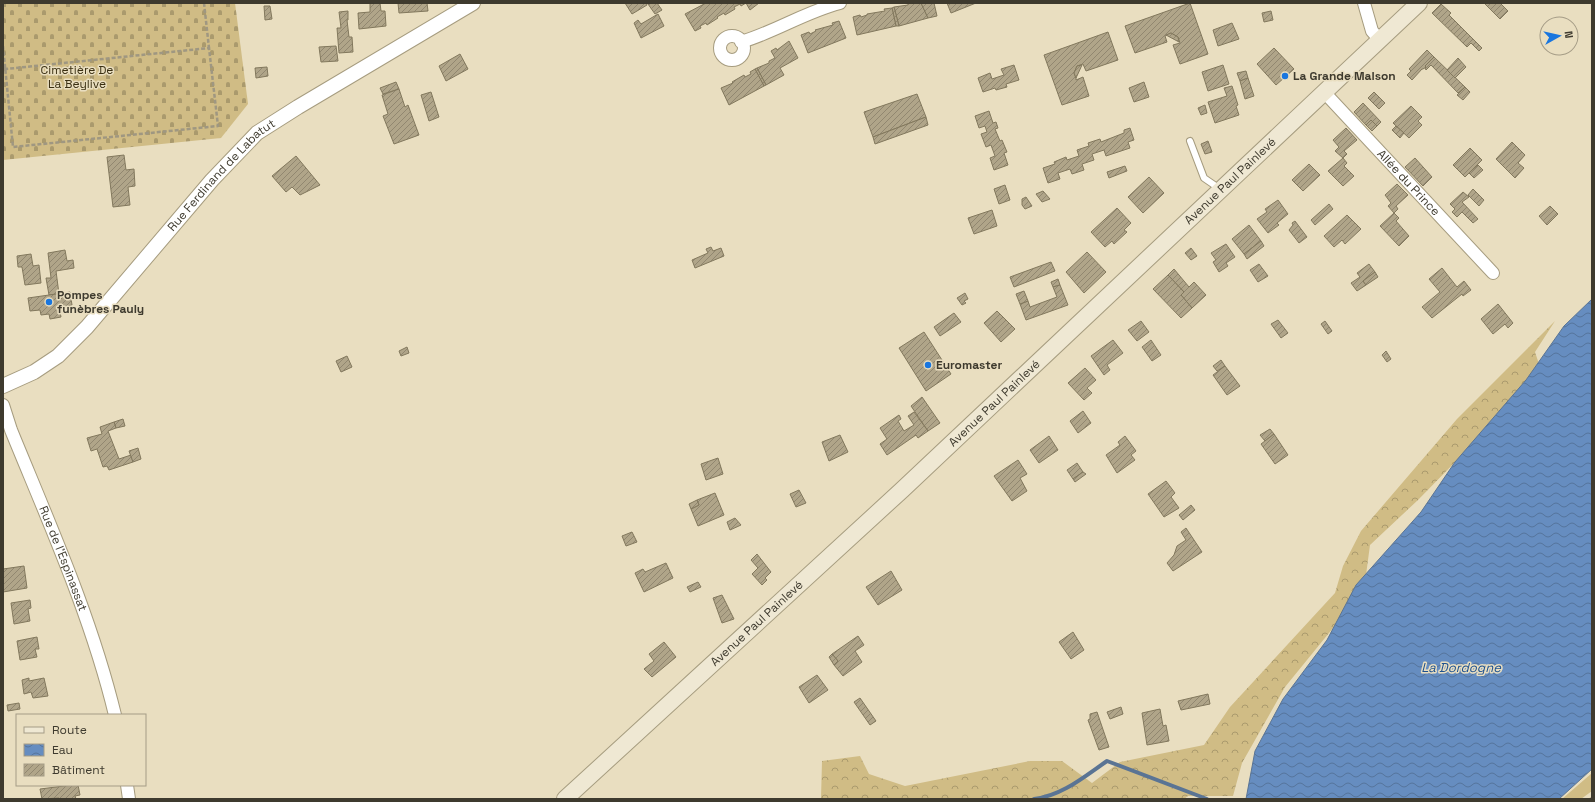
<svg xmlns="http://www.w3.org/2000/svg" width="1595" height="802" viewBox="0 0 1595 802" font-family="'Space Grotesk',sans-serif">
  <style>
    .green { fill: #d0bc85 }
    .forest { fill: url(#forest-crowns) }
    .cemetery { fill: url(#cemetery-stones) }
    .water { fill: url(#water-waves); stroke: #5a7494 }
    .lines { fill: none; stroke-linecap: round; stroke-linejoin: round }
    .stream { stroke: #5a7494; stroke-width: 4 }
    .building { fill: url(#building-hatch); stroke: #82785d }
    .service-casing { stroke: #a69c7f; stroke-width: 8 }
    .minor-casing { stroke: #a69c7f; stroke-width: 14 }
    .tertiary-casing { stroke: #a69c7f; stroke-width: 16 }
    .secondary-casing { stroke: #a69c7f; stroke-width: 18 }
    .path { stroke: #9f9781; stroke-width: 2.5; stroke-dasharray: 4 2; stroke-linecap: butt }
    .service { stroke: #fff; stroke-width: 6 }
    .minor { stroke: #fff; stroke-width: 12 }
    .tertiary { stroke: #fff; stroke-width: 14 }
    .secondary { stroke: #efe8d3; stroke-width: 16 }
    .poi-dot { fill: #1976df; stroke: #e9dec0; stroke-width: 1.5 }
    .labels { text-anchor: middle; stroke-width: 3; stroke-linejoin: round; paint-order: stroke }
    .park-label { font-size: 12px; fill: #3a2f11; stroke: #e9dec0 }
    .poi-label { font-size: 12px; font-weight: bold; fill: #3e3a2e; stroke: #e9dec0; text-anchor: start }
    .street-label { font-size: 12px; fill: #3e3a2e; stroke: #e9dec0 }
    .water-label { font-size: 13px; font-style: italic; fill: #1c508f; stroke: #e9dec0 }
  </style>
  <defs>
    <pattern id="forest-crowns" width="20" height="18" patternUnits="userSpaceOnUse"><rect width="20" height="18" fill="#d0bc85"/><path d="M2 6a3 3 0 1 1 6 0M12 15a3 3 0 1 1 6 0" fill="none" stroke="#aa9a6d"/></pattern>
    <pattern id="cemetery-stones" width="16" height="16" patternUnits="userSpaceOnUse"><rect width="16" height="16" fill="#d0bc85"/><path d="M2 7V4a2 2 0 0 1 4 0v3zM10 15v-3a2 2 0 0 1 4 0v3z" fill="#aa9a6d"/></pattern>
    <pattern id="water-waves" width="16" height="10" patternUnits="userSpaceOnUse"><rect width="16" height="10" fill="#668dc0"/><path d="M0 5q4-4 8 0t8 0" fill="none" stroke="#55749c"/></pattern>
    <pattern id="building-hatch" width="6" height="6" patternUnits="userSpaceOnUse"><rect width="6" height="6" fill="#b0a589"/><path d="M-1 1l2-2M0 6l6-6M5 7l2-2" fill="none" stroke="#918770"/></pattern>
  </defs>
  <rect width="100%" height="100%" fill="#e9dec0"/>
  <polygon class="green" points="1592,773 1592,791 1581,799 1562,799"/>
  <polygon class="forest" points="1555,321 1535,352 1542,373 1418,500 1370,545 1364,590 1285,687 1242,763 1233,796 1188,796 1184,799 821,799 822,761 860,756 869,774 905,786 1030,761 1062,761 1092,783 1120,762 1204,745 1230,707 1335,593 1343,566 1361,531 1457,419"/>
  <polygon class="cemetery" points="3,3 235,3 248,104 221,138 3,160"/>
  <polygon class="water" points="1592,299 1592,769 1559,799 1246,799 1255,751 1283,699 1327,640 1356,585 1421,512 1455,462 1526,380 1564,326"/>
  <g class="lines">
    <path class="stream" d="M1034 799C1062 796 1085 776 1107 761L1207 799"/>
  </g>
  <g class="building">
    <polygon points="370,3 380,3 381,11 385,11 386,26 359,29 358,13 370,12"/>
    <polygon points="398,3 427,3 428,11 399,13"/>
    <polygon points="625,3 646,3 647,5 632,14"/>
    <polygon points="650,3 657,3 662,10 655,14 648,4"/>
    <polygon points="706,3 746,3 741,6 740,4 734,7 735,9 725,15 724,13 717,17 718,18 707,25 706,23 700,26 701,28 695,31 685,14"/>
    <polygon points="746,3 759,3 750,10"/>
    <polygon points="911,3 921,3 928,18 899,26 894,7 908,5 908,4"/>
    <polygon points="921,3 934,3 937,16 928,18"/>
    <polygon points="947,3 976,3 951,13"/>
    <polygon points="1190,3 1208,54 1180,64 1173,45 1180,43 1178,37 1171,33 1165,36 1167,42 1135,53 1125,26"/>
    <polygon points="1484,3 1500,3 1508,11 1500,19"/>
    <polygon points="1441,4 1451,13 1449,15 1482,48 1479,51 1471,43 1467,47 1432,13"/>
    <polygon points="264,6 270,6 272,19 265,20"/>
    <polygon points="894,7 899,26 896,26 892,8"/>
    <polygon points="892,8 896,26 857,35 853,17 860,15 861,17 867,15 867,14 885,11 884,9"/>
    <polygon points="348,11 348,20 347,20 349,37 352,37 353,52 339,53 337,28 341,28 339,12"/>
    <polygon points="1271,11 1273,20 1264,22 1262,13"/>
    <polygon points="658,14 664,26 641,38 634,23 638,20 641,24"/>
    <polygon points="839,21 846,38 808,53 801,35 809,32 810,34 816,31 815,30 833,25 832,23"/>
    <polygon points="1232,23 1239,39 1218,46 1213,30"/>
    <polygon points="1108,32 1118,60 1086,71 1083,64 1077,66 1074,73 1076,78 1076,80 1083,77 1089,96 1062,105 1044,55"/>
    <polygon points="1171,33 1178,37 1179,42 1166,35"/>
    <polygon points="789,41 798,58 780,68 784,75 766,85 757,68 769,63 769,61 775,58 771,51 776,48 777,50"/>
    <polygon points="336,46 338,61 321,62 319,47"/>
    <polygon points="1274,48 1294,69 1276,85 1257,64"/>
    <polygon points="1427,50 1434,57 1425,66 1426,67 1423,69 1422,69 1412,80 1407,75 1411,71 1409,69"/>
    <polygon points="460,54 468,69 446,81 439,66"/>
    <polygon points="1434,57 1465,87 1458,93 1431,65 1426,70 1425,68 1426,67 1425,66"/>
    <polygon points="1458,58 1466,67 1455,78 1447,70"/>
    <polygon points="1014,65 1019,80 1006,84 1007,87 996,90 995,88 983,92 978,78 990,73 992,79 1004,75 1001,69"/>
    <polygon points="1082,65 1076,78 1074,73 1077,66"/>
    <polygon points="1223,65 1229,84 1208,91 1202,72"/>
    <polygon points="267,67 268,76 256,78 255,68"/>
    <polygon points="757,68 766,85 764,86 755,69"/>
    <polygon points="755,69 764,86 729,105 721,88 733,83 732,82 744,75 745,77 751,74 750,72"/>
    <polygon points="1246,71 1248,78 1240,81 1237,73"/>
    <polygon points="1248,78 1254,96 1245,99 1240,81"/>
    <polygon points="396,82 399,89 383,94 380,88"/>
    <polygon points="1144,82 1149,97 1134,102 1129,88"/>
    <polygon points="1232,86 1238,105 1236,106 1239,115 1215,123 1208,102 1227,96 1224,88"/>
    <polygon points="1465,87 1470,92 1463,100 1457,95"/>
    <polygon points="399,89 405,107 408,105 419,135 394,144 383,116 388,114 382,95"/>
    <polygon points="431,92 439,117 429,121 421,95"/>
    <polygon points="1374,92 1385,103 1379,109 1368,98"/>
    <polygon points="917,94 926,117 873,137 864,112"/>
    <polygon points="1363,103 1381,122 1377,126 1371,120 1366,125 1354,112"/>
    <polygon points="1205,105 1207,113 1201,115 1198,108"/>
    <polygon points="1411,106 1422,117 1418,121 1422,125 1409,138 1393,123"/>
    <polygon points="989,111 993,123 996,122 998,128 995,129 1000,141 1002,140 1007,152 1004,153 1008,165 994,170 990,158 995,156 991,145 986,147 981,134 987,132 985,126 979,128 975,116"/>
    <polygon points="926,117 928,125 875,144 873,137"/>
    <polygon points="1371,120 1377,126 1372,131 1366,125"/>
    <polygon points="1396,126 1404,133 1400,138 1392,130"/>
    <polygon points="1130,128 1134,140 1128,142 1130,148 1106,156 1104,150 1092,154 1094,160 1082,164 1084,170 1072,174 1070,169 1058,173 1060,179 1048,183 1043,168 1055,164 1054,162 1066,157 1067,160 1079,156 1077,150 1089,146 1088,143 1100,139 1101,142 1124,133 1124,130"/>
    <polygon points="1346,128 1357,140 1344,151 1347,154 1343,158 1335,151 1339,147 1333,140"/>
    <polygon points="1208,141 1212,152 1205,154 1201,144"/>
    <polygon points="1512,142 1525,155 1518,163 1524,168 1515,178 1496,159"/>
    <polygon points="1470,148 1482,160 1465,177 1453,165"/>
    <polygon points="124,155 126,170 134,169 135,186 128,187 130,205 113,207 107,157"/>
    <polygon points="296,156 320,185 300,195 292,187 286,192 272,176"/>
    <polygon points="1343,158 1347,163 1344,166 1354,176 1343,186 1328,171"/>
    <polygon points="1415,158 1432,177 1423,186 1405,167"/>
    <polygon points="1309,164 1320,175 1303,191 1292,180"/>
    <polygon points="1478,165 1483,170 1474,178 1469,173"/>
    <polygon points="1125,166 1127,171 1109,178 1107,172"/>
    <polygon points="1149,177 1164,193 1143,213 1128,197"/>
    <polygon points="1397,184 1408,195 1396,206 1398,209 1394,213 1388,206 1391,203 1385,195"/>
    <polygon points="1005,185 1010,200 999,204 994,189"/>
    <polygon points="1473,189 1484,200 1479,206 1468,195"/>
    <polygon points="1043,191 1050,199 1042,202 1036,194"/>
    <polygon points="1463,192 1469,197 1462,202 1478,219 1473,223 1462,212 1457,217 1452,212 1455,209 1450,204"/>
    <polygon points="1026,197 1032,206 1025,209 1022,205 1022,199"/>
    <polygon points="1278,200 1288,214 1277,223 1279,225 1268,233 1257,219 1267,212 1265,209"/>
    <polygon points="1329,204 1333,209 1315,225 1311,220"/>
    <polygon points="1550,206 1558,214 1547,225 1539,216"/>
    <polygon points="1117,208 1131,223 1124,230 1127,232 1114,244 1112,241 1105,247 1091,232"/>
    <polygon points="992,210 997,226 974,234 968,218"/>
    <polygon points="1394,213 1399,218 1396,221 1409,236 1399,246 1380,226"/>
    <polygon points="1347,215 1361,229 1345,244 1342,240 1334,247 1324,236"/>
    <polygon points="1295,221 1307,237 1299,243 1289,230 1293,225 1292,223"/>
    <polygon points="1249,225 1261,241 1244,254 1232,239"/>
    <polygon points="1261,241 1264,246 1247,259 1244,254"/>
    <polygon points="1226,244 1235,257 1226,263 1228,266 1219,272 1213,262 1216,260 1211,253"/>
    <polygon points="711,247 713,251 721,248 724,256 695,268 692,260 708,253 706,249"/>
    <polygon points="1191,248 1197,256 1191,260 1185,253"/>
    <polygon points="65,250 67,261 73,260 74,268 56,271 59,294 49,295 46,278 51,278 48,253"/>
    <polygon points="1087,252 1106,272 1084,293 1066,272"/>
    <polygon points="31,254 33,266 39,265 41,283 25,285 22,267 18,267 17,256"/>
    <polygon points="1051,262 1055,271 1014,287 1010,277"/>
    <polygon points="1259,264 1268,276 1258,282 1250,270"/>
    <polygon points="1369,264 1375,272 1363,281 1366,285 1357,291 1351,283 1360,277 1357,273"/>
    <polygon points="1442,268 1457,287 1464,281 1471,290 1463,296 1462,294 1432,318 1422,307 1440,292 1429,279"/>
    <polygon points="1174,269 1189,287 1194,282 1206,295 1192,308 1181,295 1184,292 1168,275"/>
    <polygon points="1375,272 1378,277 1366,285 1363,281"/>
    <polygon points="1168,275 1184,292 1181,295 1192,308 1181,318 1153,289"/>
    <polygon points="1058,279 1060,285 1053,287 1051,282"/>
    <polygon points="1060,285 1068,305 1026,320 1020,304 1028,301 1030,307 1057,297 1053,287"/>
    <polygon points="1024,291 1028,301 1020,304 1016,294"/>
    <polygon points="70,292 72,305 68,306 69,311 60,312 61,317 50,319 49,314 41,315 40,310 30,311 28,298"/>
    <polygon points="965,293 968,299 964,301 966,303 962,305 957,298"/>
    <polygon points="1498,304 1513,323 1508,328 1505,324 1493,334 1481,319"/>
    <polygon points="997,311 1015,329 1001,342 984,323"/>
    <polygon points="954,313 961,322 940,336 934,327"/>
    <polygon points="1278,320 1288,333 1281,338 1271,324"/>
    <polygon points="1141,321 1149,332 1137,341 1128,330"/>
    <polygon points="1325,321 1332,331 1328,334 1321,324"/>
    <polygon points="924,332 951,374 926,391 899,348"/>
    <polygon points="1113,340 1123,353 1107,365 1110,370 1104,375 1091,356"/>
    <polygon points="1151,340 1161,355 1152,361 1142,347"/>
    <polygon points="407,347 409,353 401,356 399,351"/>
    <polygon points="1386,351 1391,359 1387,362 1382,355"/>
    <polygon points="347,356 352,367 341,372 336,361"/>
    <polygon points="1221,360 1225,366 1217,371 1213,366"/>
    <polygon points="1225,366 1240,386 1227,395 1213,375"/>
    <polygon points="1085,368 1096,380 1087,388 1092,393 1084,400 1068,383"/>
    <polygon points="922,397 940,423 928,431 911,406"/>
    <polygon points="1083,411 1091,423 1078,433 1070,421"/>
    <polygon points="914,412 928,431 918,438 916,435 887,455 880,444 887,439 880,428 899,415 901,419 898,421 904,431 914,425 908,416"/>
    <polygon points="123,419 125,426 116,428 114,422"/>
    <polygon points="114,422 116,428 108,431 119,459 131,455 133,462 109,470 107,466 103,467 97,449 91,451 87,438 102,434 100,427"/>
    <polygon points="1270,429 1274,434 1265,441 1260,435"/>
    <polygon points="1274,434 1288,455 1275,464 1261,444"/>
    <polygon points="840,435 848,452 829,461 822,442"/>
    <polygon points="1049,436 1058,450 1039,463 1030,450"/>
    <polygon points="1125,436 1136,451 1131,455 1135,460 1117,473 1106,455 1120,445 1118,442"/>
    <polygon points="138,448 141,459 133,462 129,451"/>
    <polygon points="718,458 723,474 706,480 701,464"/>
    <polygon points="1018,460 1027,474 1020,478 1027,491 1012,501 994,476"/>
    <polygon points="1077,463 1083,472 1073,479 1067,470"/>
    <polygon points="1083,472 1086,474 1075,482 1073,479"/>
    <polygon points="1166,481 1175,493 1171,497 1179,508 1164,517 1148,494"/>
    <polygon points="799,490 806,503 796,507 790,494"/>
    <polygon points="715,493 724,515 698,526 691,509 699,505 697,500"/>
    <polygon points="697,500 699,505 691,509 689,504"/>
    <polygon points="1191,505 1195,510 1183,520 1179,515"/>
    <polygon points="735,518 741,525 730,530 727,522"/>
    <polygon points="1186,528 1202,552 1173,571 1167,563 1174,555 1177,546 1186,540 1181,532"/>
    <polygon points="632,532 637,542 626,546 622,536"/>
    <polygon points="757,554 771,572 765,578 767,580 762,585 752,574 758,568 751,560"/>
    <polygon points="666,563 673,578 644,592 635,573 643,569 645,572"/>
    <polygon points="24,566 27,588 3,592 3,569"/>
    <polygon points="891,571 902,590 878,605 866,587"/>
    <polygon points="698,582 701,587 690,592 687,587"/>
    <polygon points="722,595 734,619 722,623 713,598"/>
    <polygon points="30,600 31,608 28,609 30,621 14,624 11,603"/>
    <polygon points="1073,632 1084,650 1071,659 1059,642"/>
    <polygon points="858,636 864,645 855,651 862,662 843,676 834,665 838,661 832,654"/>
    <polygon points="37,637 39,649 35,649 37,657 20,660 17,641"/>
    <polygon points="664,642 676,657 652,677 644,669 654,661 649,654"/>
    <polygon points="832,654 838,661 834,665 829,657"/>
    <polygon points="817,675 828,690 809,703 799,687"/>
    <polygon points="29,678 29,681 44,678 48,696 33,698 31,692 24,694 22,680"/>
    <polygon points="1208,694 1210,704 1181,710 1178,701"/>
    <polygon points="860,698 876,721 870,725 854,702"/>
    <polygon points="19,703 20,709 8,711 7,705"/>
    <polygon points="1121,707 1123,714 1110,719 1107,712"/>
    <polygon points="1160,709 1163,726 1166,725 1169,741 1147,745 1142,713"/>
    <polygon points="1097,712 1109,747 1099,750 1088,720 1090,719 1090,714"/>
    <polygon points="72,785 78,785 80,795 75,796 76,799 59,799 59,798 42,799 40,789"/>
  </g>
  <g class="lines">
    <g class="service-casing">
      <polyline id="service" points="1190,141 1204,178 1220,189"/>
    </g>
    <g class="minor-casing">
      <g id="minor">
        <polyline points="1364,3 1372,31 1380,40"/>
        <circle cx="732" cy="48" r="12"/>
        <path d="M741 42C775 32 805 12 840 3"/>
        <path id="s1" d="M1324 92 1493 273"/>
        <path id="s2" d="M3 405 11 430C49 523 91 616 115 715"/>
        <polyline points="127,785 129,799"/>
      </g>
    </g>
    <g class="tertiary-casing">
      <g id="tertiary">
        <path id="s3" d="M3 386 34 372 58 356 87 327 212 180 257 133 298 107 473 3"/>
      </g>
    </g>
    <g class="secondary-casing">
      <g id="secondary">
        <path id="s4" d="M565 799 902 490 1419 3"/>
      </g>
    </g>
    <g class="path">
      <polyline points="204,3 209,48"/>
      <polyline points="3,46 13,147 218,126 209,48 6,69 3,69"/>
      <polyline points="1590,799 1592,798"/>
    </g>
    <use href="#service" class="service"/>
    <use href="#minor" class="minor"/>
    <use href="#tertiary" class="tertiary"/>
    <use href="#secondary" class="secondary"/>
  </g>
  <g class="poi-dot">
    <circle cx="1285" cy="76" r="4"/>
    <circle cx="49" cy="302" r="4"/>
    <circle cx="928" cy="365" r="4"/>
  </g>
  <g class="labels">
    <g class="park-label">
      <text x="77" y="74">Cimetière De<tspan x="77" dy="14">La Beylive</tspan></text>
    </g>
    <g class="poi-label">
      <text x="1293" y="80">La Grande Maison</text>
      <text x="57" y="299">Pompes<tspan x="57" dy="14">funèbres Pauly</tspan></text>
      <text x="936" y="369">Euromaster</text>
    </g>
    <g class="street-label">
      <text dy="4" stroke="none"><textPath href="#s3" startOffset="307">Rue Ferdinand de Labatut</textPath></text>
      <text dy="4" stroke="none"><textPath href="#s4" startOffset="908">Avenue Paul Painlevé</textPath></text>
      <text dy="4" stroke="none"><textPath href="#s1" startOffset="124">Allée du Prince</textPath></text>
      <text dy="4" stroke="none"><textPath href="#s4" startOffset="584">Avenue Paul Painlevé</textPath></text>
      <text dy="4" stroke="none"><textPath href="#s2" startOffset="165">Rue de l'Espinassat</textPath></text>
      <text dy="4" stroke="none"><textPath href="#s4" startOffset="260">Avenue Paul Painlevé</textPath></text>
    </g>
    <g class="water-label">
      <text x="1461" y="672">La Dordogne</text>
    </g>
  </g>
  <rect width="1595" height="802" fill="none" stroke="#3e3a2e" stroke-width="8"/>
  <rect x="16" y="714" width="130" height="72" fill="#e9dec0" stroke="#a59c86"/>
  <rect x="24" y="727" width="20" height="6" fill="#efe8d3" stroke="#a59c86"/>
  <text x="52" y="734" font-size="12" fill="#3e3a2e">Route</text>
  <rect x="24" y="744" width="20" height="12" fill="url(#water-waves)" stroke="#a59c86"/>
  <text x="52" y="754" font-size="12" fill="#3e3a2e">Eau</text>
  <rect x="24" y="764" width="20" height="12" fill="url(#building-hatch)" stroke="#a59c86"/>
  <text x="52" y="774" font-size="12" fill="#3e3a2e">Bâtiment</text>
  <g transform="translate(1559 36) rotate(82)"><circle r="19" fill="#e9dec0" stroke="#a59c86"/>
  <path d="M0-3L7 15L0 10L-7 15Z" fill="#1976df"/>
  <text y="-6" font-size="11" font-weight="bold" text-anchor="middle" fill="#3e3a2e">N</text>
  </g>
</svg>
